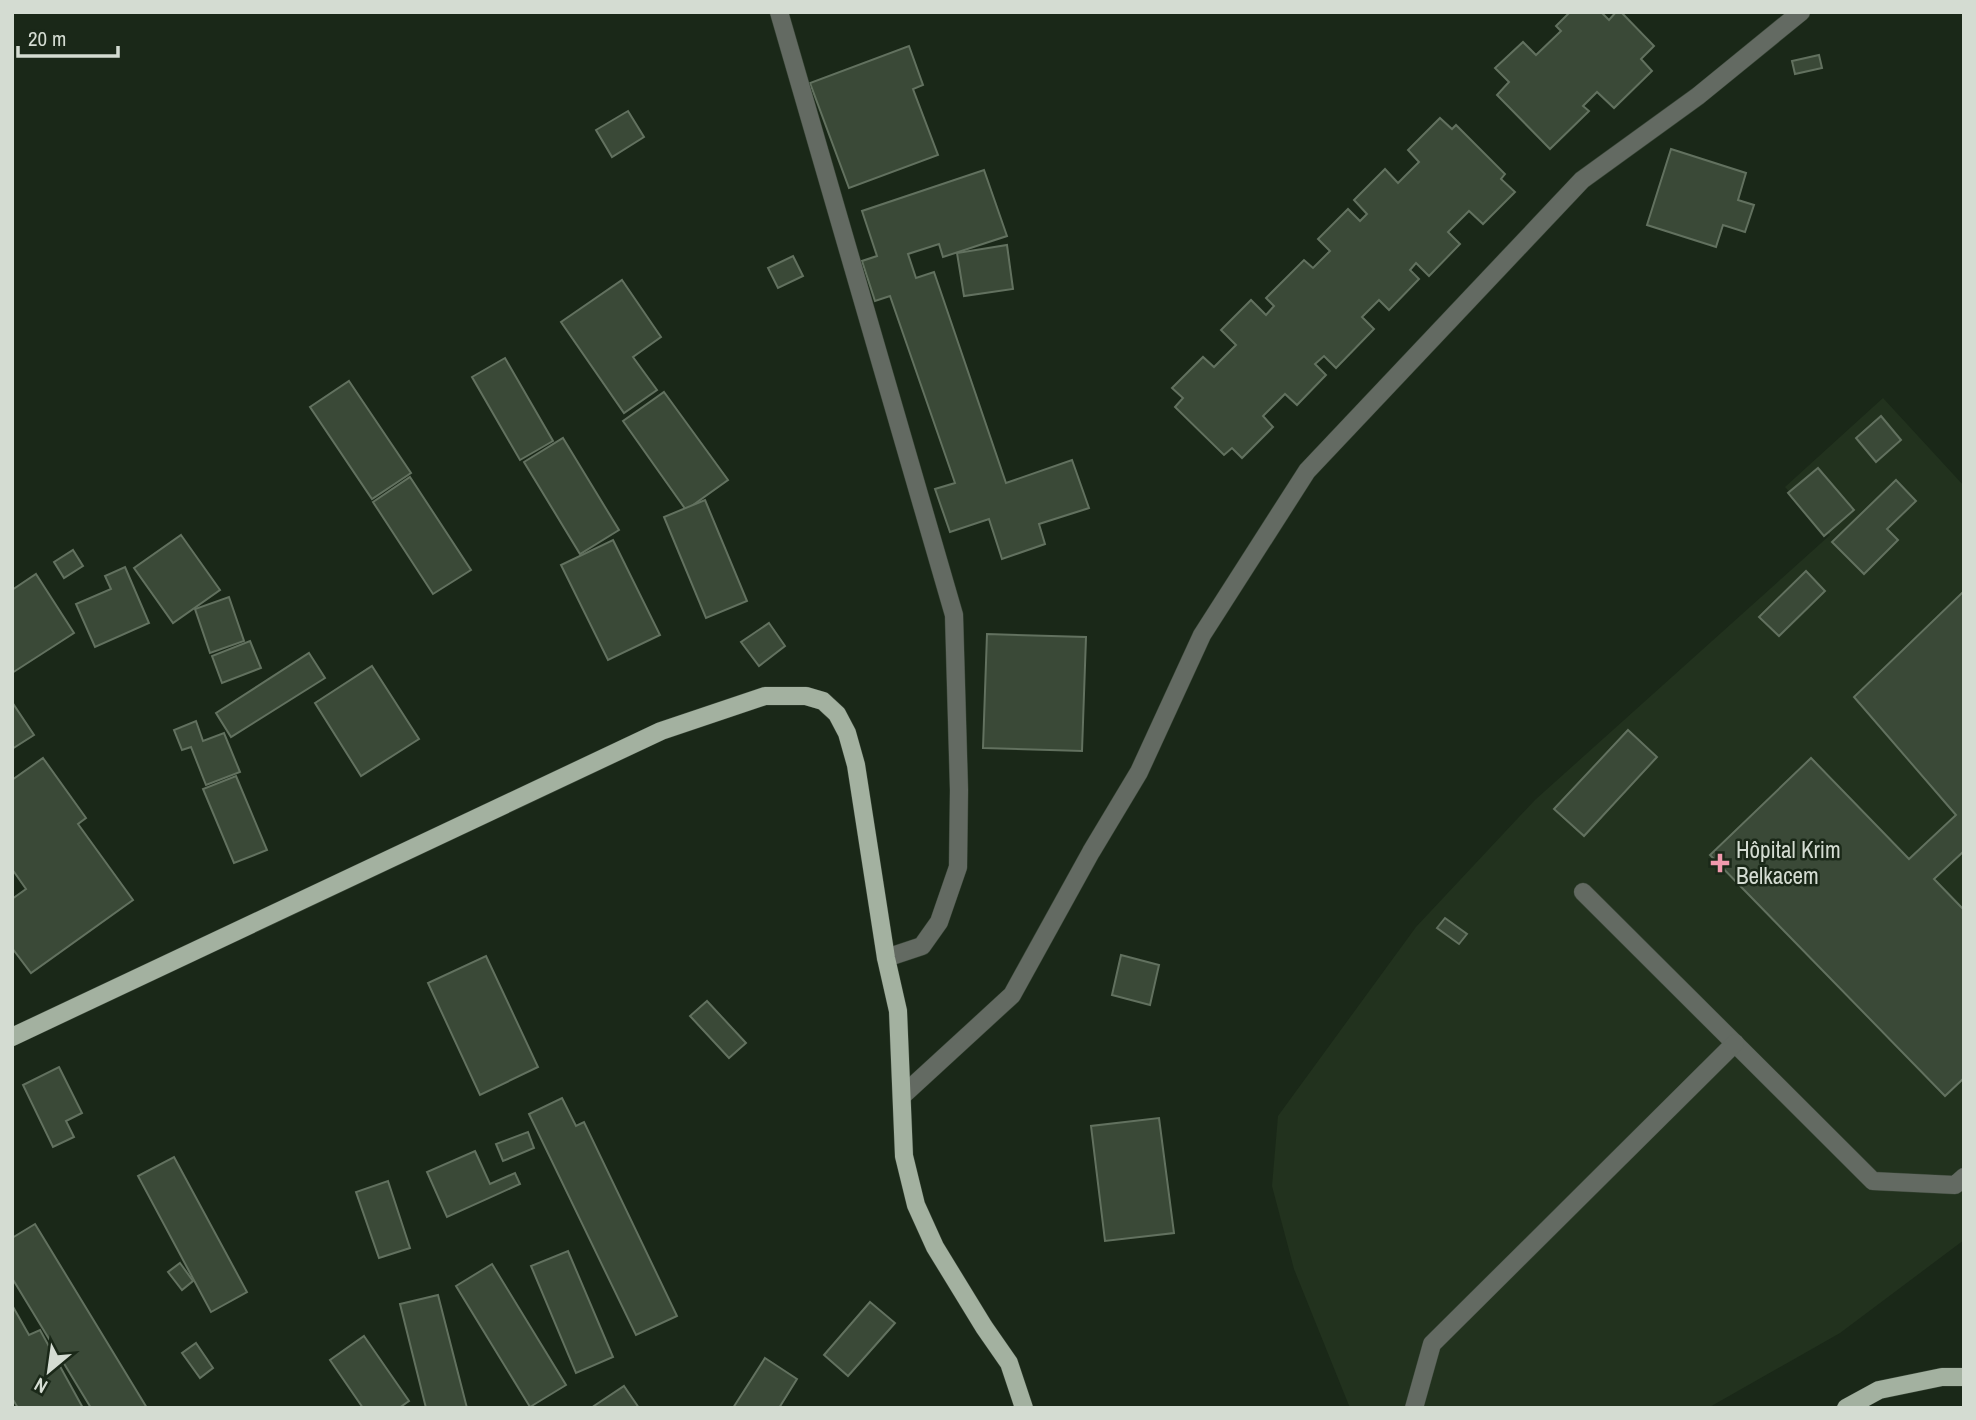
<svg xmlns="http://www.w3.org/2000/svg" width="1976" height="1420" viewBox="0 0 1976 1420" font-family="'Archivo Narrow',sans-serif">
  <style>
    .built { fill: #22321e }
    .building { fill: #3a4937; stroke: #62715f; stroke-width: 2 }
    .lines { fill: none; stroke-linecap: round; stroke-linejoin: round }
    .minor-casing { stroke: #384536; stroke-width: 19 }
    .major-casing { stroke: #384536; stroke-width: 19 }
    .minor { stroke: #636a62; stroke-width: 18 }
    .major { stroke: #a3b1a0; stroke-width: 18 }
    .poi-dot { fill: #f29aae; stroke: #1a2818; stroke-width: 2.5 }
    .labels { text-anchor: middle; stroke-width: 5; stroke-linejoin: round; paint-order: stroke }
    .poi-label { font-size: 23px; fill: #d4dcd2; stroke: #1a2818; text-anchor: start }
  </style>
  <rect width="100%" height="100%" fill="#1a2818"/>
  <polygon class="built" points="1883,398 1964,486 1964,1240 1840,1333 1708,1408 1350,1408 1294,1269 1272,1186 1278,1116 1416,927 1535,800 1830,535 1785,487"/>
  <g class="building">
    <polygon points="1570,12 1601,12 1609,20 1616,12 1621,12 1654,46 1641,59 1652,71 1614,108 1597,92 1583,106 1589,111 1550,149 1497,95 1509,82 1495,68 1523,42 1536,55 1561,31 1556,26"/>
    <polygon points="909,46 923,85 913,89 938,155 849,188 810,83"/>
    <polygon points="1819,55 1822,68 1795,74 1792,61"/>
    <polygon points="628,111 644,137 612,157 596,130"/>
    <polygon points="1440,118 1452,129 1456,125 1505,174 1501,179 1515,192 1483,224 1469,211 1448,232 1460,244 1429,276 1416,263 1410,270 1419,279 1389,310 1379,300 1362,317 1374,329 1336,368 1324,356 1315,364 1326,375 1297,405 1285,394 1263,416 1273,427 1242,458 1232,448 1224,455 1175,407 1183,398 1172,388 1203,357 1214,367 1236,345 1221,330 1251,300 1266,315 1274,306 1266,298 1304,260 1313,268 1330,251 1318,239 1348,209 1360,221 1367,214 1354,200 1385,169 1398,183 1419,162 1408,150"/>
    <polygon points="1671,149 1746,173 1738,200 1754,205 1745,232 1723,225 1716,247 1647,225"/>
    <polygon points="984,170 1007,236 943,257 939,244 908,254 916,278 934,272 1006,483 1072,460 1089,508 1039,524 1045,544 1002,559 989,519 950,532 935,489 955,483 890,296 875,301 862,261 877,256 862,211"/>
    <polygon points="1007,245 1013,289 964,296 957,253"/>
    <polygon points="793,256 803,276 778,288 768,268"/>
    <polygon points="622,280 661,337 633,357 657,390 624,413 561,322"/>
    <polygon points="505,358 553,441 520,460 472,377"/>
    <polygon points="349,381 411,473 372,499 310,407"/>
    <polygon points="664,392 728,480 686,510 623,421"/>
    <polygon points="1881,416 1901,440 1876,462 1856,438"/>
    <polygon points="563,438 619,530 580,554 524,462"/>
    <polygon points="1818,468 1854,510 1824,536 1788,493"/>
    <polygon points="410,477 471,570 433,594 373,502"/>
    <polygon points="1896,480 1916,501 1887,529 1898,540 1864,574 1832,542"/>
    <polygon points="705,500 747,601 706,618 664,517"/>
    <polygon points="181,535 220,590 173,623 134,568"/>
    <polygon points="613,540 660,635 608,660 561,565"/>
    <polygon points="73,550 83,566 64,578 54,562"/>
    <polygon points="125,567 149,623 95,647 76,604 111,589 105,576"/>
    <polygon points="1806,571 1825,591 1779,636 1759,617"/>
    <polygon points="36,574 74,633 12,673 12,590"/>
    <polygon points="1964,591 1964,851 1934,879 1964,910 1964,1078 1945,1096 1710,855 1811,758 1909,859 1956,815 1854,697"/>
    <polygon points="229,597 244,641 210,653 195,609"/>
    <polygon points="769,623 785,646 759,666 741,642"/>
    <polygon points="987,634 1086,637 1082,751 983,748"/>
    <polygon points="250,641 261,668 222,683 212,656"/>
    <polygon points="309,653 325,678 231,737 216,713"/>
    <polygon points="372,666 419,739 361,776 315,703"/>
    <polygon points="12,702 34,735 12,749"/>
    <polygon points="196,721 203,741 224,733 240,772 206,785 191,747 182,750 174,730"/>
    <polygon points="1628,730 1657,757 1584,836 1554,809"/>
    <polygon points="43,758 86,818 78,824 133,900 31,973 12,948 12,899 26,889 12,869 12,780"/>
    <polygon points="236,776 267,850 234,863 203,789"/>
    <polygon points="1445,918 1467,934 1459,944 1437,928"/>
    <polygon points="1121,955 1159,965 1150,1005 1112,995"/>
    <polygon points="486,956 538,1067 480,1095 428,983"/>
    <polygon points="707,1001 746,1043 729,1058 690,1016"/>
    <polygon points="59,1067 82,1113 66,1121 74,1137 53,1147 23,1085"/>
    <polygon points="562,1098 576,1126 584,1122 677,1316 636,1335 529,1114"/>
    <polygon points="1159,1118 1174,1233 1105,1241 1091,1126"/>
    <polygon points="528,1132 534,1148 503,1161 496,1144"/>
    <polygon points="475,1151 490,1184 515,1173 520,1184 447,1217 427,1172"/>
    <polygon points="174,1157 247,1292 211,1312 138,1176"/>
    <polygon points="388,1181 410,1248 379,1258 356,1192"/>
    <polygon points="35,1224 147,1408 91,1408 12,1278 12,1238"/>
    <polygon points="568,1251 613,1357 576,1373 531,1266"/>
    <polygon points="180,1263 193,1281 182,1290 168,1272"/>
    <polygon points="492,1264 566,1385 530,1407 456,1286"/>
    <polygon points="438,1295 467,1408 426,1408 400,1304"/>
    <polygon points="870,1302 895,1323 848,1376 824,1355"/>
    <polygon points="12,1305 29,1335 40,1330 83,1408 18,1408 12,1398"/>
    <polygon points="364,1336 409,1401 399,1408 363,1408 330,1360"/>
    <polygon points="196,1343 213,1368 200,1378 182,1353"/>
    <polygon points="765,1358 797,1379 779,1408 733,1408"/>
    <polygon points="624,1386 639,1408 591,1408"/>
  </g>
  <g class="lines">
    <g class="minor-casing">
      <g id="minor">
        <polyline points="779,12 954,615 959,790 958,867 939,922 922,946 886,958"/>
        <polyline points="1583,892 1873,1181 1955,1185 1964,1177"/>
        <polyline points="902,1096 1012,995 1091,852 1139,772 1202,635 1307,471 1582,180 1698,96 1801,12"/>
        <polyline points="1414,1408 1432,1344 1735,1043"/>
      </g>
    </g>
    <g class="major-casing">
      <g id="major">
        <polyline points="12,1037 661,731 765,696 806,696 823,701 837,714 847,733 856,765 886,958 898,1011 904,1156 916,1205 935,1247 984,1327 1009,1363 1024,1408"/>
        <polyline points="1846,1408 1879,1390 1942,1377 1964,1377"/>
      </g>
    </g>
    <use href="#minor" class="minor"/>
    <use href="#major" class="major"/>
  </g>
  <path class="poi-dot" d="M1716.5 852.5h7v7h7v7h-7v7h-7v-7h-7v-7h7z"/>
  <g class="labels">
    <g class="poi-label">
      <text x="1736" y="858">Hôpital Krim<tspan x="1736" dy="26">Belkacem</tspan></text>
    </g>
  </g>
  <rect width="1976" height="1420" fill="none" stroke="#d4dcd2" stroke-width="28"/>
  <g transform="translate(49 1371) rotate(209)" stroke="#1a2818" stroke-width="5" paint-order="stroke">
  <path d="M0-5L12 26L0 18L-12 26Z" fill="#d4dcd2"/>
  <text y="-10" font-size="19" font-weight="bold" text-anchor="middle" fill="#d4dcd2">N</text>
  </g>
  <path d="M18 46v10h100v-10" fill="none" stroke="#d4dcd2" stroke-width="3.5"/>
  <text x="28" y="46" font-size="21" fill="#d4dcd2" stroke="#1a2818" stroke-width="5" paint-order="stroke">20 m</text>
</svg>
